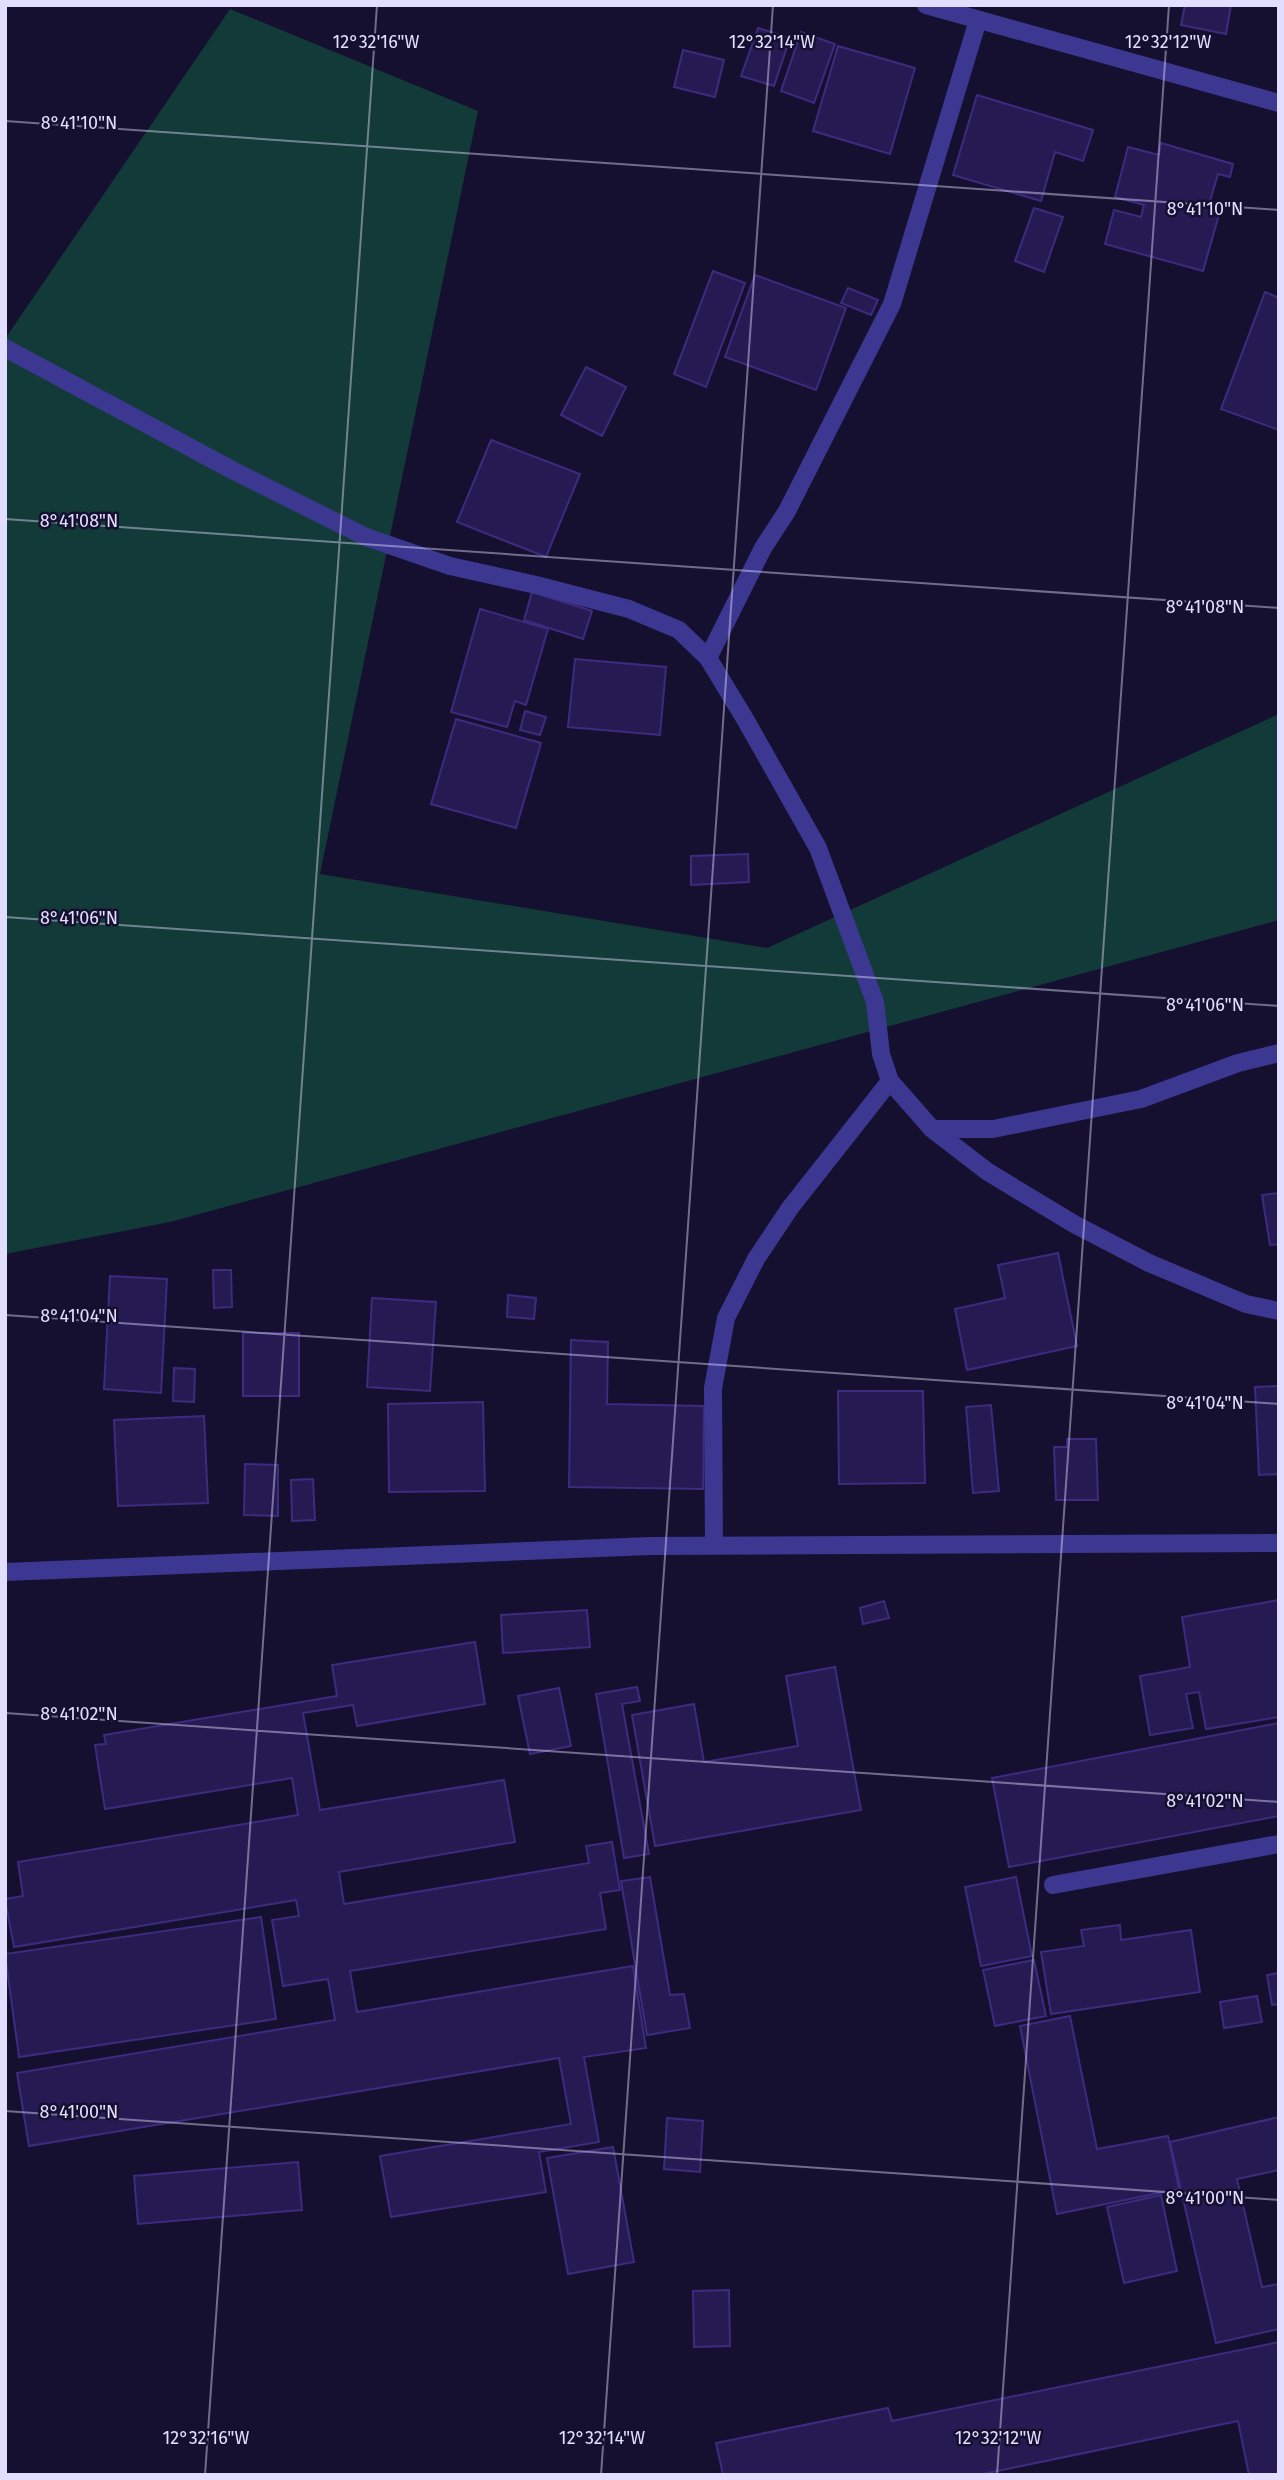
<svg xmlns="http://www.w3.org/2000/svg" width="1284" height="2480" viewBox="0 0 1284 2480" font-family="'Fira Sans',sans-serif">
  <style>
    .green { fill: #123a38 }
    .building { fill: #261a52; stroke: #3c2b7f; stroke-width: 2 }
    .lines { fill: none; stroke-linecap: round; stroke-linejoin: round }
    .minor { stroke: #3c3891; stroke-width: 18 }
    .ticks { fill: none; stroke: #e2deff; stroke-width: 2; stroke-opacity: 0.45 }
    .ticks-label { font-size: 18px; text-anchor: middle; fill: #e2deff; stroke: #15102f; stroke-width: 5; stroke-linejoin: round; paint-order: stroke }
  </style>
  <rect width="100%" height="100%" fill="#15102f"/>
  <polygon class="green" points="230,9 478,111 320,874 767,948 1279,714 1279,920 170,1222 5,1254 5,339"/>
  <g class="building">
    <polygon points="1185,5 1231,5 1226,34 1181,25"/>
    <polygon points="758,28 790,38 774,86 741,76"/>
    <polygon points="801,32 835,44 814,103 781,91"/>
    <polygon points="838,46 915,68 890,154 813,131"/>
    <polygon points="683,50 724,60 715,97 674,87"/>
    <polygon points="977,95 1093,130 1083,161 1055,152 1041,201 953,175"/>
    <polygon points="1161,143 1233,164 1230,177 1218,174 1210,201 1222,204 1203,271 1105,244 1114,210 1141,217 1144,205 1115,197 1128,147 1159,155"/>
    <polygon points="1034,208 1063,217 1044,272 1015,261"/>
    <polygon points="713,271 745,283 706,387 674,374"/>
    <polygon points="755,275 846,308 816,390 725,357"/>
    <polygon points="848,288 878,300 871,315 841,303"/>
    <polygon points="1265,292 1279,298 1279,430 1221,409"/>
    <polygon points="586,367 626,387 602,436 561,415"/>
    <polygon points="491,440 580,474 546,557 457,522"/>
    <polygon points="532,592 592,611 583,639 524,620"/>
    <polygon points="480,609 548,629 526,705 515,701 507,727 451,712"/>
    <polygon points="575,659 666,667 660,735 568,727"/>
    <polygon points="525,711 546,717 540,735 520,730"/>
    <polygon points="456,719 541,743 516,828 431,804"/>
    <polygon points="748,854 749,882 691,885 691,856"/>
    <polygon points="1279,1193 1279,1244 1270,1245 1262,1195"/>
    <polygon points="1058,1253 1077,1346 967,1370 955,1309 1005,1298 998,1265"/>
    <polygon points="213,1270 231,1270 232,1307 214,1308"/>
    <polygon points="110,1276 167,1279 161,1393 104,1389"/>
    <polygon points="508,1295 536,1298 534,1319 507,1317"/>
    <polygon points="372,1298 436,1302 430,1391 367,1387"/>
    <rect x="243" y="1333" width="56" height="63"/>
    <polygon points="571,1340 608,1342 607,1404 704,1406 703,1489 569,1487"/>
    <polygon points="174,1368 195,1369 194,1402 173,1401"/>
    <polygon points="1279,1386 1279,1474 1259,1475 1255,1387"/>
    <polygon points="838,1391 923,1391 925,1483 839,1484"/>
    <polygon points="483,1402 485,1491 389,1492 388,1404"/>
    <polygon points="991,1405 999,1491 973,1493 966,1407"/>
    <polygon points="204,1416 208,1503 118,1506 114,1420"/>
    <polygon points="1067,1439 1096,1439 1098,1500 1056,1500 1054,1447 1067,1447"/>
    <polygon points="245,1464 278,1465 278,1516 244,1515"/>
    <polygon points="313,1479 315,1520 292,1521 291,1480"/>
    <polygon points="1279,1600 1279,1717 1206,1729 1199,1692 1186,1694 1193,1728 1150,1735 1140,1676 1190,1667 1182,1617"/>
    <polygon points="884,1601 889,1618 863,1624 860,1608"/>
    <polygon points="587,1610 590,1647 503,1653 501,1615"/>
    <polygon points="475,1642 485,1704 357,1726 353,1705 303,1713 320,1810 504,1780 515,1842 339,1872 344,1904 589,1863 586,1846 612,1842 620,1890 600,1893 606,1929 350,1971 357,2012 633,1966 646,2048 584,2057 599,2142 539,2152 546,2192 391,2217 380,2156 571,2124 559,2058 29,2146 17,2073 335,2020 328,1979 283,1986 272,1920 299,1916 296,1900 14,1947 5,1899 23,1896 18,1862 298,1815 292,1778 105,1809 95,1745 106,1744 104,1735 337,1696 332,1665"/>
    <polygon points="835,1667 861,1810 655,1846 632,1715 694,1704 704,1762 798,1746 786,1676"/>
    <polygon points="637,1687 640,1701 622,1704 649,1854 624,1858 596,1694"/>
    <polygon points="559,1688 571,1746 530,1754 518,1696"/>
    <polygon points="1279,1723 1279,1816 1009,1867 992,1778"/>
    <polygon points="650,1877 670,1995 684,1994 690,2028 647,2035 621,1881"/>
    <polygon points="1016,1877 1032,1956 981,1966 965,1887"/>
    <polygon points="261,1917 276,2019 19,2057 5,1954"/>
    <polygon points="1120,1925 1121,1940 1191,1930 1200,1992 1051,2014 1041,1952 1084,1946 1081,1930"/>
    <polygon points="1034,1960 1046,2016 995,2026 983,1970"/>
    <polygon points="1279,1973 1279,2004 1272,2005 1267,1975"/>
    <polygon points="1257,1996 1262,2022 1224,2028 1220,2002"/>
    <polygon points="1070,2016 1097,2149 1168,2136 1179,2189 1057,2214 1020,2026"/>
    <polygon points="1279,2117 1279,2170 1237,2179 1262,2287 1279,2284 1279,2329 1216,2343 1170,2142"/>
    <polygon points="667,2118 703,2121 700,2172 664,2169"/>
    <polygon points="613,2147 634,2262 568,2274 547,2158"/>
    <polygon points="298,2162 302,2210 138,2224 134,2176"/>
    <polygon points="1161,2195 1177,2271 1124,2283 1107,2207"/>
    <polygon points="729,2290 730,2346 694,2347 693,2291"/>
    <polygon points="1279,2342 1279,2475 1249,2475 1238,2421 978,2475 723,2475 716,2443 888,2408 892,2421"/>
  </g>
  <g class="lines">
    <g class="minor">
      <polyline points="926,5 1279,103"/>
      <polyline points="5,348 234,471 366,537 450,566 536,585 629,609 679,630 708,658 745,719 818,848 875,1002 881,1054 890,1081 932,1129 988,1172 1074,1224 1149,1263 1246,1304 1279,1311"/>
      <polyline points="708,658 763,548 787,511 892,304 978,20"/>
      <polyline points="932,1129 993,1129 1141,1099 1238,1063 1279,1053"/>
      <polyline points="714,1545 713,1388 726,1318 756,1259 790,1208 890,1081"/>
      <polyline points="5,1572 650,1546 1279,1543"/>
      <polyline points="1053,1885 1279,1844"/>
    </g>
  </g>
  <path class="ticks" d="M5 121 1279 210M5 519 1279 608M5 917 1279 1006M5 1315 1279 1404M5 1713 1279 1802M5 2111 1279 2200M205 2475 377 5M601 2475 773 5M997 2475 1169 5"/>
  <g class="ticks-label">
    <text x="376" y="48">12°32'16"W</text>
    <text x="772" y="48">12°32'14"W</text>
    <text x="1168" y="48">12°32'12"W</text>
    <text x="79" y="129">8°41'10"N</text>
    <text x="1205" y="215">8°41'10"N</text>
    <text x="79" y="527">8°41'08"N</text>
    <text x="1205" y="613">8°41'08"N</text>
    <text x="79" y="924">8°41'06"N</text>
    <text x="1205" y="1011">8°41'06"N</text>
    <text x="79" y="1322">8°41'04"N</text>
    <text x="1205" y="1409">8°41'04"N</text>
    <text x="79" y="1720">8°41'02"N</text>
    <text x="1205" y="1807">8°41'02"N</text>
    <text x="79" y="2118">8°41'00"N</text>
    <text x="1205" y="2204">8°41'00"N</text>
    <text x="206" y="2444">12°32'16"W</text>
    <text x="602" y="2444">12°32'14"W</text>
    <text x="998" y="2444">12°32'12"W</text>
  </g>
  <rect width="1284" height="2480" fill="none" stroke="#e2deff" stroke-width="14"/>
</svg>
